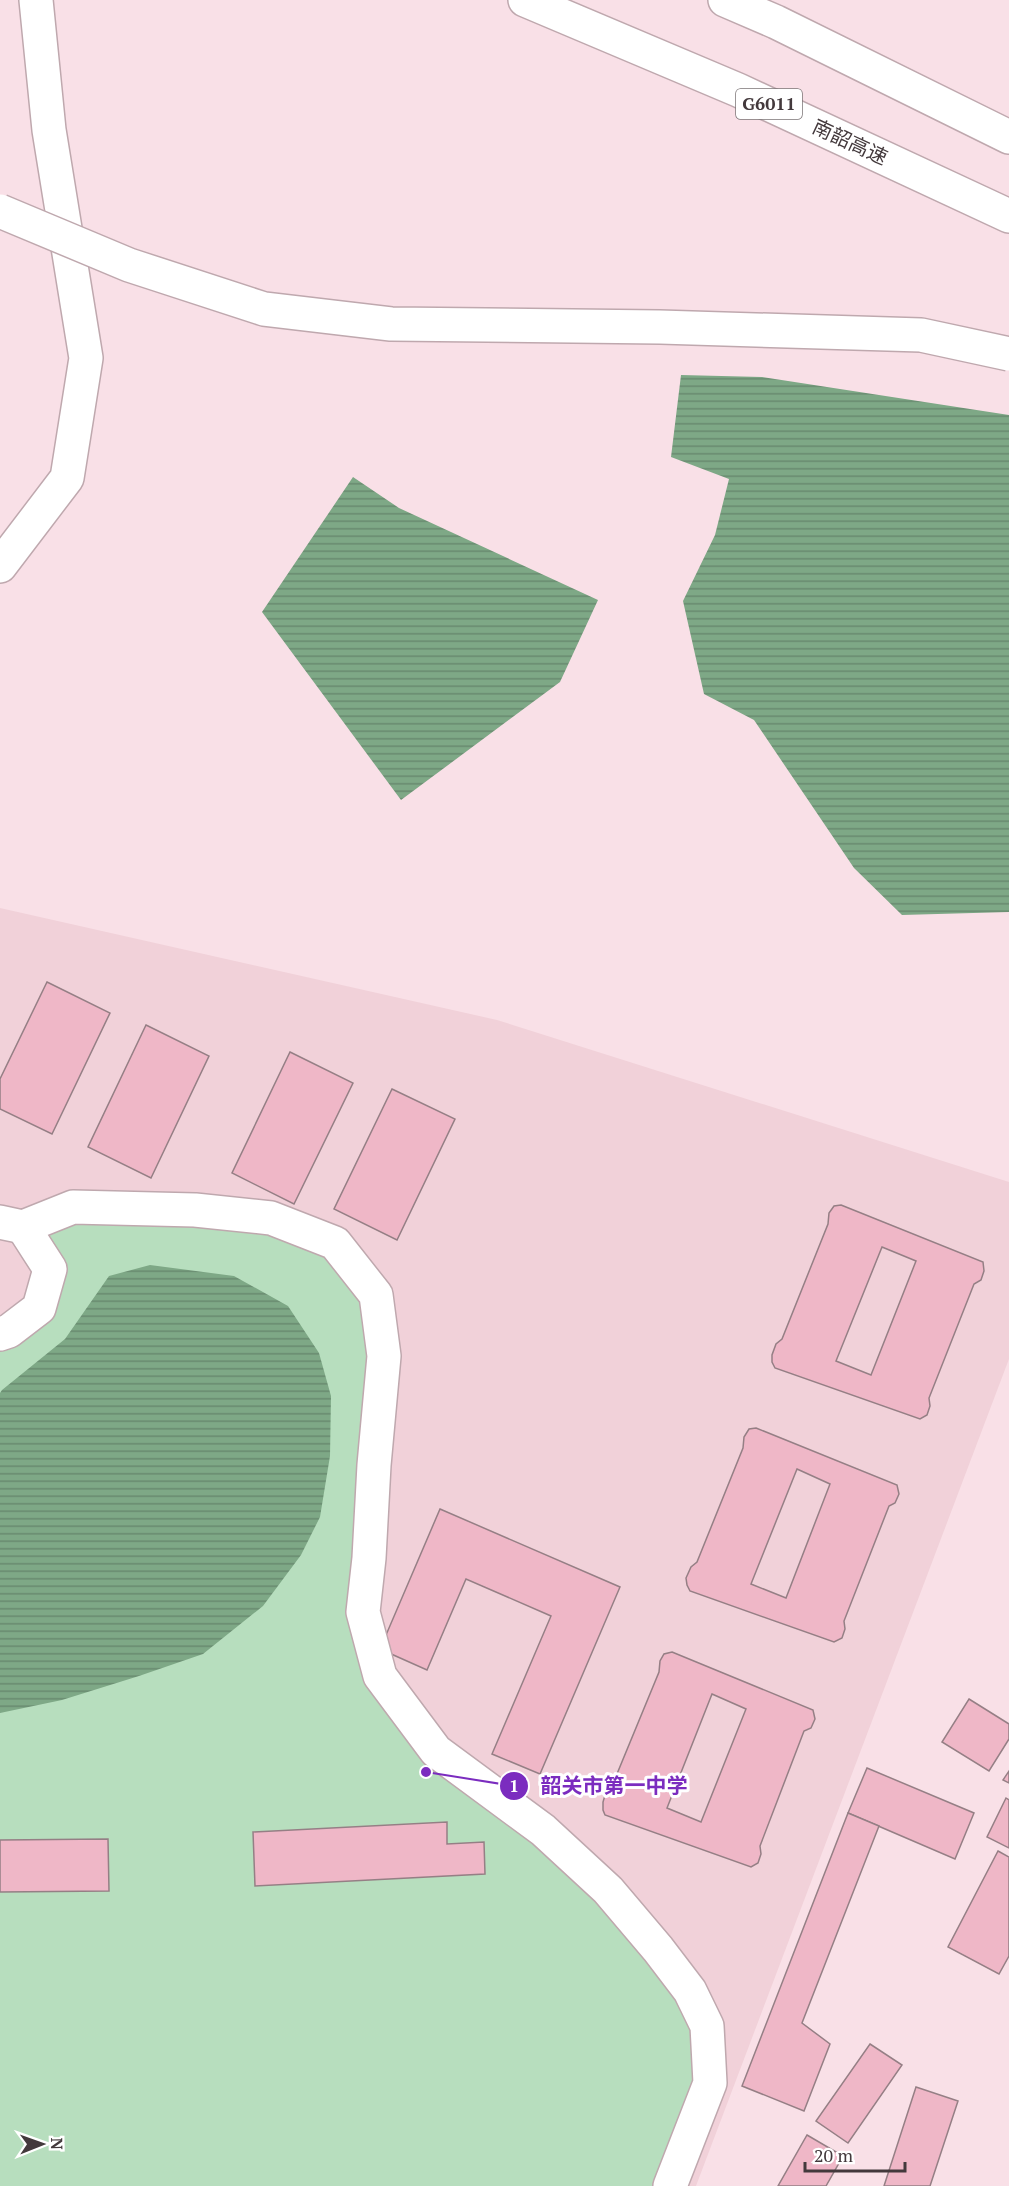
<svg xmlns="http://www.w3.org/2000/svg" width="1009" height="2186" viewBox="0 0 1009 2186" font-family="'PT Serif','Noto Sans SC',serif">
  <style>
    .built { fill: #f1d1d9 }
    .pitch { fill: #b7debe }
    .water { fill: url(#water-rules) }
    .building { fill: #efb7c7; stroke: #957f85; stroke-width: 1.5; fill-rule: evenodd }
    .lines { fill: none; stroke-linecap: round; stroke-linejoin: round }
    .minor-casing { stroke: #bfa8ae; stroke-width: 36 }
    .highway-casing { stroke: #bfa8ae; stroke-width: 36 }
    .minor { stroke: #fff; stroke-width: 33 }
    .highway { stroke: #fff; stroke-width: 33 }
    .highway-bridge-casing { stroke: #bfa8ae; stroke-width: 36; stroke-linecap: butt }
    .highway-bridge { stroke: #fff; stroke-width: 33 }
    .labels { text-anchor: middle; stroke-width: 6; stroke-linejoin: round; paint-order: stroke }
    .shield { fill: #fff; stroke: #7b7476; stroke-width: 1.5 }
    .shield-label { font-size: 18px; font-weight: bold; fill: #43393c }
    .street-label { font-size: 20px; fill: #43393c; stroke: #fff }
    .leader { fill: none; stroke: #7b2cbf; stroke-width: 2 }
    .callout-dot { fill: #7b2cbf; stroke: #fff; stroke-width: 2 }
    .mark-label { font-size: 18px; text-anchor: middle; font-weight: bold; fill: #fff }
    .callout-label { font-size: 21px; text-anchor: middle; font-weight: bold; fill: #7b2cbf; stroke: #fff; stroke-width: 6; stroke-linejoin: round; paint-order: stroke }
  </style>
  <defs>
    <pattern id="water-rules" width="6" height="5" patternUnits="userSpaceOnUse" patternTransform="scale(1.5)"><rect width="6" height="5" fill="#7ea886"/><path d="M0 2.5h6" fill="none" stroke="#698a6f"/></pattern>
  </defs>
  <rect width="100%" height="100%" fill="#f9e0e7"/>
  <polygon class="built" points="0,908 497,1020 1009,1182 1009,1359 696,2186 0,2186"/>
  <polygon class="pitch" points="73,1207 335,1243 376,1295 374,1465 380,1676 543,1830 707,2026 670,2186 0,2186 0,1334 50,1269 23,1227"/>
  <g class="water">
    <polygon points="681,375 762,377 1009,415 1009,912 902,915 854,868 754,720 704,694 683,601 715,535 729,479 671,457"/>
    <polygon points="353,477 399,508 598,600 560,682 401,800 262,612"/>
    <polygon points="150,1265 234,1276 288,1306 319,1353 331,1396 330,1456 320,1517 301,1555 263,1606 203,1654 139,1676 62,1700 0,1713 0,1393 2,1390 65,1339 109,1276"/>
  </g>
  <g class="building">
    <polygon points="47,982 110,1013 52,1134 0,1109 0,1079"/>
    <polygon points="146,1025 209,1056 151,1178 88,1147"/>
    <polygon points="290,1052 353,1083 294,1204 232,1173"/>
    <polygon points="392,1089 455,1119 397,1240 334,1209"/>
    <path d="M841 1205 983 1262 984 1271 981 1280 974 1284 929 1398 930 1406 927 1415 920 1419 775 1368 772 1362V1355L776 1344 782 1339 828 1224 829 1213 834 1206ZM882 1247 916 1261 871 1375 836 1361Z"/>
    <path d="M756 1428 897 1485 899 1494 895 1503 889 1506 844 1621 845 1629 842 1638 834 1642 690 1591 687 1585 686 1578 691 1567 697 1562 743 1448 744 1437 749 1429ZM797 1469 830 1484 786 1598 751 1584Z"/>
    <polygon points="440,1509 620,1587 540,1774 492,1754 551,1616 466,1579 427,1670 380,1649"/>
    <path d="M672 1652 813 1710 815 1719 811 1728 804 1731 760 1846 761 1854 758 1863 751 1867 605 1815 603 1810V1802L606 1792 612 1786 659 1672 660 1661 664 1654ZM712 1694 746 1709 701 1822 667 1808Z"/>
    <polygon points="969,1699 1009,1724 1009,1739 989,1771 942,1742"/>
    <polygon points="867,1768 974,1813 955,1859 848,1813"/>
    <polygon points="1009,1771 1009,1783 1003,1780"/>
    <polygon points="1006,1798 1009,1800 1009,1848 987,1837"/>
    <polygon points="848,1813 879,1826 802,2023 830,2044 804,2111 742,2086"/>
    <polygon points="447,1822 447,1844 484,1842 485,1874 255,1886 253,1832"/>
    <polygon points="108,1839 109,1891 0,1892 0,1840"/>
    <polygon points="998,1851 1009,1857 1009,1956 999,1974 948,1947"/>
    <polygon points="870,2044 902,2065 848,2143 816,2121"/>
    <polygon points="916,2087 958,2101 930,2186 884,2186"/>
    <polygon points="807,2135 843,2156 826,2186 778,2186"/>
  </g>
  <g class="lines">
    <g class="minor-casing">
      <g id="minor">
        <polyline points="0,566 67,478 86,358 49,130 36,0"/>
        <polyline points="0,1222 23,1227 73,1207 195,1210 271,1218 335,1243 376,1295 384,1356 374,1465 369,1558 363,1612 380,1676 436,1751 543,1830 608,1890 658,1949 690,1991 707,2026 710,2083 670,2186"/>
        <polyline points="0,1334 9,1331 39,1308 50,1269 23,1227"/>
      </g>
    </g>
    <g class="highway-casing">
      <g id="highway">
        <polyline points="525,0 738,90 1009,216"/>
        <polyline points="725,0 776,22 1009,137"/>
      </g>
    </g>
    <use href="#minor" class="minor"/>
    <use href="#highway" class="highway"/>
    <g class="highway-bridge-casing">
      <polyline id="highway-bridge" points="0,211 129,265 264,309 391,324 660,327 921,335 1009,354"/>
    </g>
    <use href="#highway-bridge" class="highway-bridge"/>
  </g>
  <g class="labels">
    <rect class="shield" x="736" y="89" width="66" height="30" rx="4.5"/>
    <g class="shield-label">
      <text x="769" y="110">G6011</text>
    </g>
    <g class="street-label">
      <text transform="translate(850 142) rotate(25)" y="7">南韶高速</text>
    </g>
  </g>
  <path class="leader" d="M426 1772L514 1786"/>
  <g class="callout-dot">
    <circle cx="426" cy="1772" r="6"/>
    <circle cx="514" cy="1786" r="15"/>
  </g>
  <g class="mark-label">
    <text x="514" y="1792">1</text>
  </g>
  <g class="callout-label">
    <text x="614" y="1793">韶关市第一中学</text>
  </g>
  <g transform="translate(42 2144) rotate(89)" stroke="#ffffff" stroke-width="4.5" paint-order="stroke">
  <path d="M0-4.5L10 22L0 15L-10 22Z" fill="#43393c"/>
  <text y="-9" font-size="16" font-weight="bold" text-anchor="middle" fill="#43393c">N</text>
  </g>
  <path d="M805 2162v9h100v-9" fill="none" stroke="#43393c" stroke-width="3"/>
  <text x="814" y="2162" font-size="18" fill="#43393c" stroke="#ffffff" stroke-width="4.5" paint-order="stroke">20 m</text>
</svg>
